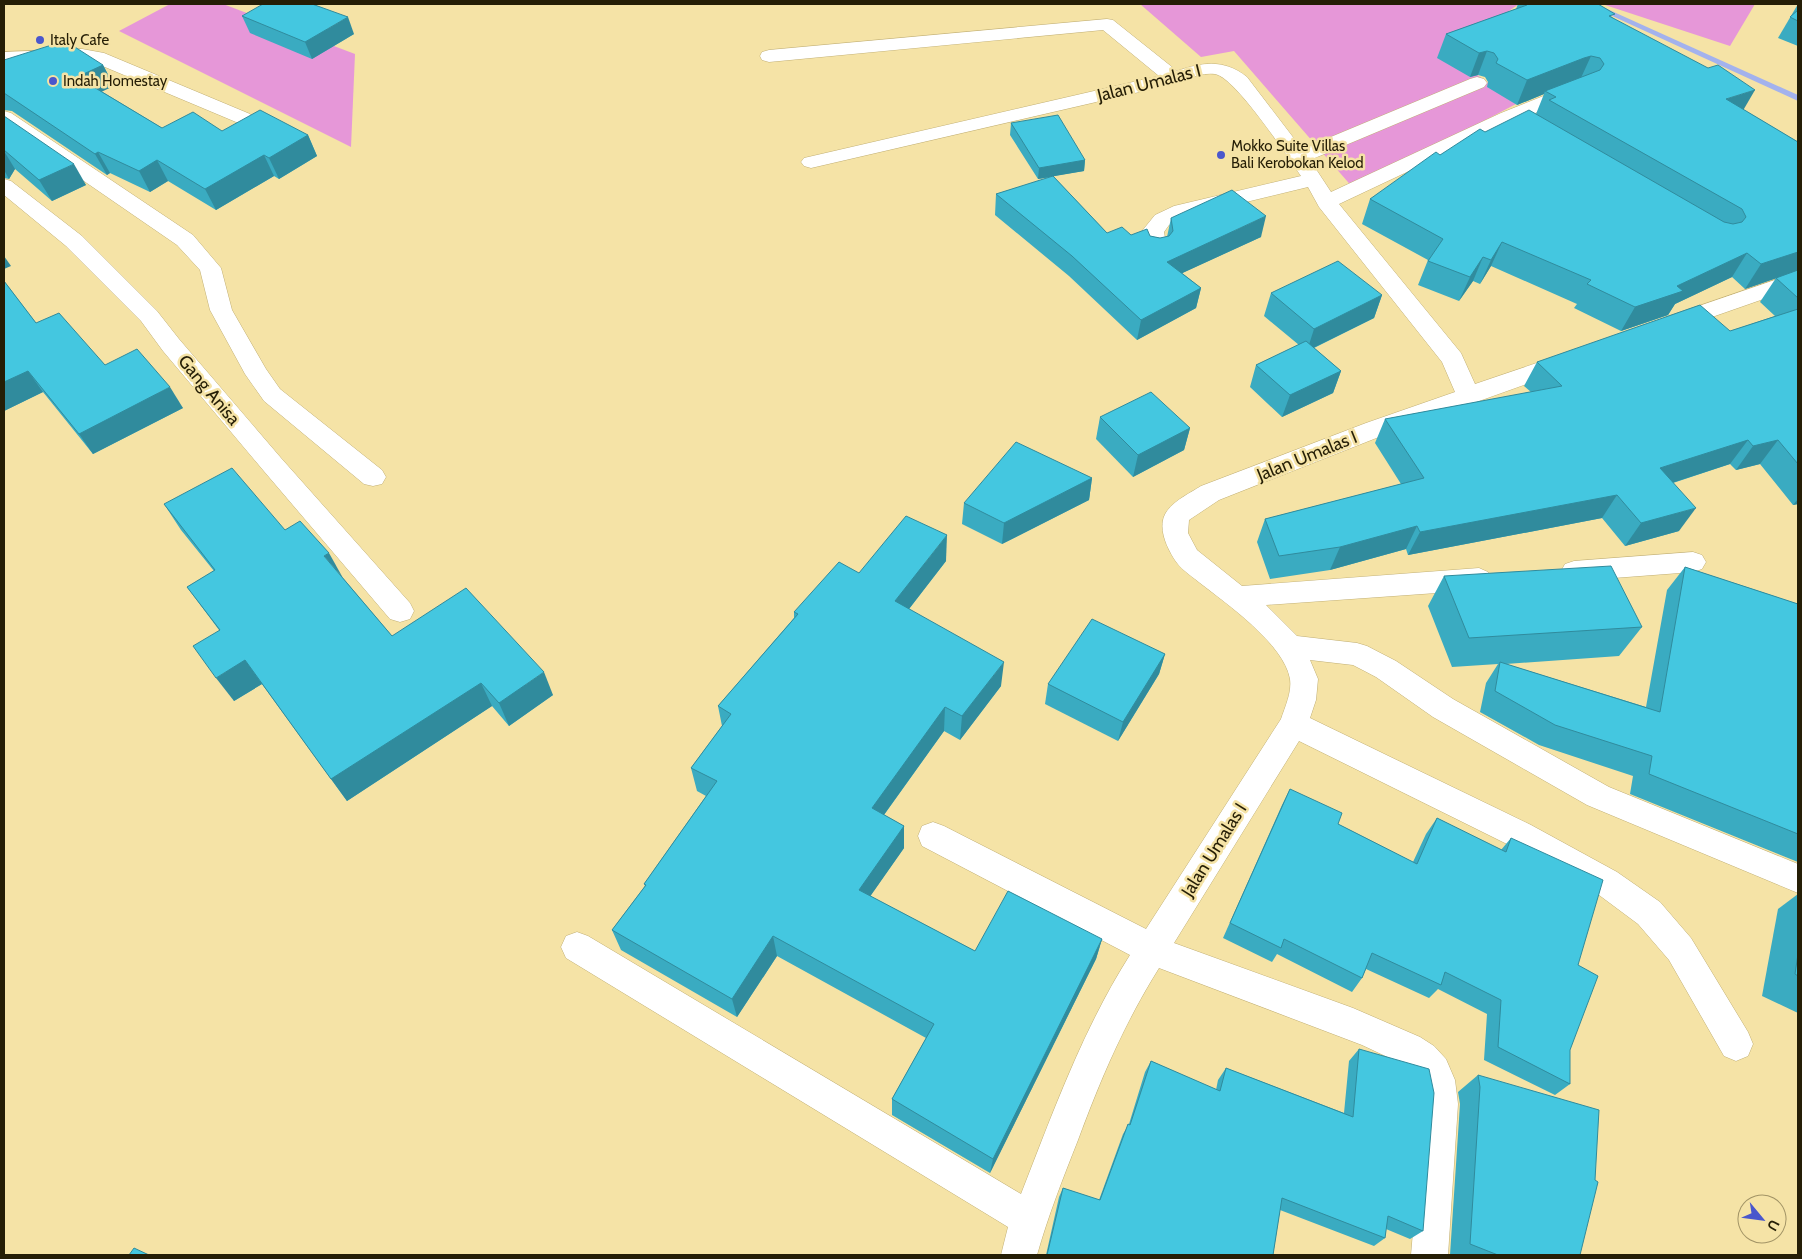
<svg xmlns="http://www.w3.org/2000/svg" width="1802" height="1259" viewBox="0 0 1802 1259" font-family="Cabin,sans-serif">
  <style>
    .green { fill: #e697d8 }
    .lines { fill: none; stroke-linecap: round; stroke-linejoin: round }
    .stream { fill: #a3b2ed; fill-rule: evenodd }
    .street-casing { stroke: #c1af74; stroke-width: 1 }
    .street { fill: #fff; fill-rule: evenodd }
    .wall { fill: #3aabc1 }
    .shaded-wall { fill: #308b9d }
    .building { fill: #44c7e0; stroke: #308b9d }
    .poi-dot { fill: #4a57cc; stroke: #f5e3a6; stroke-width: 2 }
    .labels { text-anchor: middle; stroke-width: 5; stroke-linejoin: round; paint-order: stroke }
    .far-poi-label { font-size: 15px; fill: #251e06; stroke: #f5e3a6; text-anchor: start }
    .street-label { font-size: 18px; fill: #251e06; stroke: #f5e3a6 }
  </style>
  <rect width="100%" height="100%" fill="#f5e3a6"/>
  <g class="green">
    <polygon points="170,4 223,4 355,54 351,147 119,31"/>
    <polygon points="1140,4 1519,4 1448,53 1516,104 1354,189 1234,51 1201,57"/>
    <polygon points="1602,4 1755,4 1730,46"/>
  </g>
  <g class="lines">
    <polygon class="stream" points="1586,4 1596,4 1798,95 1798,101"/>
    <g class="street-casing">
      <g id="street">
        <path d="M1107 19 1113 20 1177 71C1203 62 1224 59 1247 77L1302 149 1470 79 1477 77 1484 79 1487 83 1484 87 1310 160 1331 192 1501 113 1566 87 1573 85 1580 87 1583 91 1580 95 1515 121 1339 204 1461 353 1475 384 1566 353 1574 355 1578 361 1574 367 1384 435 1219 500 1189 520 1188 533 1197 550 1242 586 1479 568 1488 572 1492 579 1488 586 1479 590 1266 605 1297 636 1357 643 1367 646 1396 661 1453 699 1609 787 1798 864V893L1587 805 1433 717 1376 677 1353 665 1310 660 1318 679 1316 700 1310 718 1531 825 1617 872 1660 902 1691 938 1748 1032 1753 1044 1748 1056 1736 1061 1724 1056 1669 960 1638 924 1595 892 1509 845 1299 741 1174 943 1353 1008 1420 1037 1434 1046 1446 1059 1455 1080 1458 1104 1448 1255H1411L1424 1104 1419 1079 1396 1061 1362 1045 1159 968C1124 1024 1101 1078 1078 1140 1063 1178 1048 1216 1037 1255H1001L1008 1227 566 958 561 947 566 936 577 932 588 936 1021 1194C1053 1112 1083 1029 1130 955L922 846 918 836 922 826 933 822 944 826 1146 929 1281 719C1285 707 1292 692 1290 679 1284 644 1227 604 1200 583 1193 577 1183 571 1177 563 1167 549 1156 526 1167 511 1175 500 1190 493 1201 486L1366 423 1455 392 1442 362 1319 207 1308 187 1188 216 1169 225 1164 232 1167 250 1164 255 1156 257 1148 255 1145 250 1142 231 1155 215 1174 206 1301 176C1287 156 1235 77 1215 74 1201 72 1187 80 1174 84L811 168 804 166 801 162 804 158 1159 76 1103 30 769 62 762 60 760 56 762 52 769 50Z"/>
        <polygon points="82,49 104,53 250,114 253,118 250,122 243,124 236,122 93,62 82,61 4,64 4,52"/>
        <polygon points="4,111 11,113 193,235 221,268 232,310 266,369 280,389 382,470 386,477 382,484 373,486 364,484 264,401 245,374 210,310 200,270 177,245 4,126"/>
        <polygon points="4,179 11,181 82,236 157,311 179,339 281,458 410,603 414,611 410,619 400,622 390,619 263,470 163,351 141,321 66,246 4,195"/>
        <polygon points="1798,272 1798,287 1672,331 1664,328 1661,323 1664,318"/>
        <polygon points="1693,552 1702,555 1706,562 1702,569 1693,572 1574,581 1565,578 1561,571 1565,564 1574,561"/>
      </g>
    </g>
    <use href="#street" class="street"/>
  </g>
  <g class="wall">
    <polygon points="1518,4 1598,4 1613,18 1744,110 1798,142 1798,504 1793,505 1760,464 1736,470 1730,464 1673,483 1679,531 1625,546 1602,518 1408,555 1406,549 1330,570 1270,579 1257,542 1265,519 1401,484 1375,443 1385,419 1531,392 1524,386 1537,362 1730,331 1775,316 1760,302 1776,278 1779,277 1745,289 1732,277 1675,304 1668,315 1621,331 1574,308 1577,304 1491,266 1480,284 1473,281 1459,301 1418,285 1428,260 1362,224 1370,199 1440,155 1485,132 1536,114 1544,94 1517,105 1487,87 1488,82 1485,77 1478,75 1470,77 1437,58 1446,34 1516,9"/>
    <polygon points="1798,4 1798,46 1778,38"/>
    <polygon points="242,16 354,34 312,59 250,33"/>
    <polygon points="4,60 103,65 114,86 101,91 162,128 308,135 317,156 279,179 274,176 216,210 168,181 150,192 110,173 107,175 12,111 4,110"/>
    <polygon points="4,116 86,185 52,201 15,169 9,179 4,178"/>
    <polygon points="1011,123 1085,160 1084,171 1053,176 1107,233 1131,235 1150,236 1160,238 1167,237 1171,218 1261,237 1182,273 1201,288 1196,308 1137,340 1069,276 995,215 996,194 1052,177 1038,179 1010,135"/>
    <polygon points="4,281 36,323 105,365 183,408 93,454 43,392 4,411"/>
    <polygon points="1271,293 1382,295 1374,318 1314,348 1341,371 1333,393 1282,417 1250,387 1256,365 1299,345 1264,316"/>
    <polygon points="1100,417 1190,428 1184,450 1133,477 1096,439"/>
    <polygon points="1092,478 1089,500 1002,544 962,524 964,503"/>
    <polygon points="164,504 285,530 343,578 392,636 553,695 509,726 492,706 347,801 262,684 234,701 219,630 187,587 214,571 181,530"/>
    <polygon points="946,561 909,609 1001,686 960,740 944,731 884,815 904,826 904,848 870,896 975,951 1102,939 1096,959 990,1173 892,1115 892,1099 926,1038 777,956 737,1017 621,950 612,930 645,886 644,884 706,796 697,791 691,768 722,726 718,706 794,618 794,612 859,573"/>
    <polygon points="1685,567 1798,604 1798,862 1630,794 1633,776 1539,745 1480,712 1486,683 1498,664 1452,667 1428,606 1444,576 1642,627 1619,656 1506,664 1646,707 1667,590"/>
    <polygon points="1165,654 1159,674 1118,741 1045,704 1048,684"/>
    <polygon points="1290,789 1338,824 1413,862 1426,834 1437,818 1501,850 1511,838 1578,965 1570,1050 1570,1084 1555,1095 1484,1060 1487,1014 1438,989 1429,998 1366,969 1362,978 1352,992 1277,954 1272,962 1223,938 1282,805"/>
    <polygon points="1798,894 1798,1013 1762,996 1778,909"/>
    <polygon points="1359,1049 1423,1231 1410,1239 1386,1229 1385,1238 1374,1246 1280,1210 1273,1255 1046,1255 1059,1197 1063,1188 1099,1200 1123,1134 1129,1124 1145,1072 1151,1061 1216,1090 1218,1080 1226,1068 1344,1113 1349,1061"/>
    <polygon points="1478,1075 1580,1255 1450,1255 1460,1104 1458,1092"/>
  </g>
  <g class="shaded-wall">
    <polygon points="348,17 354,34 312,59 305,42"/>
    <polygon points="1487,51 1478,75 1470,77 1479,53"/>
    <polygon points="1591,56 1580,80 1545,91 1544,94 1517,105 1527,80 1584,58"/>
    <polygon points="103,65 114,86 88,98 77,77"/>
    <polygon points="1755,90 1741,114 1726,99"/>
    <polygon points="308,135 317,156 279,179 269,158"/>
    <polygon points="4,151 15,169 9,179 4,170"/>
    <polygon points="98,152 110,173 107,175 95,154"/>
    <polygon points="264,155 274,176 216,210 205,189"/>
    <polygon points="157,160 168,181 150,192 139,171"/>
    <polygon points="1085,160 1084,171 1038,179 1039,168"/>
    <polygon points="74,164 86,185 52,201 39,180"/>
    <polygon points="1266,216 1261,237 1163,282 1167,262"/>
    <polygon points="1502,242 1491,266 1480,284 1491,260"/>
    <polygon points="1798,252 1798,271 1745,289 1761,264"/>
    <polygon points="1747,253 1732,277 1675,304 1668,315 1621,331 1635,307 1677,286"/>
    <polygon points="4,256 11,266 4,269"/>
    <polygon points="1483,257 1473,281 1459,301 1470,277"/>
    <polygon points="1201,288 1196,308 1137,340 1141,320"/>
    <polygon points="1382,295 1374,318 1307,351 1314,329"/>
    <polygon points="28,371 43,392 4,411 4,382"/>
    <polygon points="1341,371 1333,393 1282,417 1290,395"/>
    <polygon points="170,387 183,408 93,454 79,434"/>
    <polygon points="1190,428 1184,450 1133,477 1138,455"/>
    <polygon points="1748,440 1730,464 1644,492 1660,468"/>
    <polygon points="1778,440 1760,464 1736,470 1753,446"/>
    <polygon points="1092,478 1089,500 1002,544 1004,523"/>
    <polygon points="1617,495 1602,518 1408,555 1420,532"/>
    <polygon points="1798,499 1798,504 1793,505"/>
    <polygon points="1696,508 1679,531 1625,546 1641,523"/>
    <polygon points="1417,526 1406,549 1330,570 1340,547"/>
    <polygon points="947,535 946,561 895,627 895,601"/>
    <polygon points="329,553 343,578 324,556"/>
    <polygon points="1165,654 1159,674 1118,741 1123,722"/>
    <polygon points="245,660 262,684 234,701 216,678"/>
    <polygon points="1004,662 1001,686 960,740 962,716"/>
    <polygon points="544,672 553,695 509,726 499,703"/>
    <polygon points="481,683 492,706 347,801 331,779"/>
    <polygon points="945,707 944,731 873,830 872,808"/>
    <polygon points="904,826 904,848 860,911 859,890"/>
    <polygon points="773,936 777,956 737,1017 732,999"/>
    <polygon points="1102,939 1096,959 990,1173 993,1159"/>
  </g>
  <g class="building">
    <polygon points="263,4 312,4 348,17 305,42 242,16"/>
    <polygon points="1526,4 1598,4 1615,14 1609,16 1708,68 1718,65 1755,90 1726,99 1798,142 1798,252 1761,264 1747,253 1677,286 1683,291 1635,307 1587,284 1591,280 1502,242 1491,260 1483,257 1470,277 1428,261 1443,239 1370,199 1436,152 1440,155 1480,129 1485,132 1529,110 1724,222 1733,224 1742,222 1746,217 1742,209 1549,100 1556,97 1545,91 1600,70 1604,64 1600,58 1591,56 1584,58 1527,80 1496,63 1498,59 1494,53 1487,51 1479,53 1446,34 1527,5"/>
    <polygon points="1798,10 1798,21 1790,17"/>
    <polygon points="67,42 103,65 77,77 162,128 193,112 222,131 260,110 308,135 269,158 264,155 205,189 157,160 139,171 98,152 95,154 4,93 4,60 58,43"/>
    <polygon points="1058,115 1085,160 1039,168 1011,123"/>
    <polygon points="4,116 74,164 39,180 4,150"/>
    <polygon points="1053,176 1107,233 1122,227 1131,235 1147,229 1150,236 1160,238 1169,236 1173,231 1171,218 1232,190 1266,216 1167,262 1201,288 1141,320 1072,256 996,194"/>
    <polygon points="1338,261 1382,295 1314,329 1271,293"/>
    <polygon points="1798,270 1798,298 1776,278"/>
    <polygon points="4,281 36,323 59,313 105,365 137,349 170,387 79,434 28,371 4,382"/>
    <polygon points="1700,305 1730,331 1798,309 1798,464 1778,440 1753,446 1748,440 1660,468 1696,508 1641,523 1617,495 1420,532 1417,526 1340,547 1279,556 1265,519 1424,478 1385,419 1562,386 1537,362"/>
    <polygon points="1306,341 1341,371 1290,395 1256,365"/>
    <polygon points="1151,392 1190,428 1138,455 1100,417"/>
    <polygon points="1016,442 1092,478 1004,523 964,503"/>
    <polygon points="232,468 285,530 300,521 329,553 324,556 392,636 466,588 544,672 499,703 481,683 331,779 245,660 216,678 193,646 220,630 187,587 215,570 164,504"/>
    <polygon points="906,516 947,535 895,601 1004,662 962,716 945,707 872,808 904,826 859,890 975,951 1008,891 1102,939 993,1159 892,1099 934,1024 773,936 732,999 612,930 646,885 644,884 717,781 691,768 731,714 718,706 798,614 794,612 839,562 859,573"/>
    <polygon points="1611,566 1642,627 1469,638 1444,576"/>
    <polygon points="1685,567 1798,604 1798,834 1649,774 1652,756 1555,725 1495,691 1500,662 1660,712"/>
    <polygon points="1092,619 1165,654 1123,722 1048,684"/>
    <polygon points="1290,789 1342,813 1338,824 1417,864 1437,818 1506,852 1511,838 1603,880 1578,965 1598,976 1570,1050 1570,1084 1498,1047 1501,1000 1445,972 1441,985 1372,953 1362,978 1284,939 1281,948 1230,923"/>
    <polygon points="1798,954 1798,976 1795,974"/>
    <polygon points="1359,1049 1429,1069 1434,1093 1423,1231 1388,1216 1385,1238 1282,1198 1273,1255 1047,1255 1063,1188 1100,1200 1128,1124 1130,1125 1151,1061 1220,1091 1226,1068 1353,1117"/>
    <polygon points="1478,1075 1599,1110 1595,1180 1598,1182 1580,1255 1498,1255 1470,1244 1480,1087"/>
    <polygon points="134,1248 149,1255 129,1255"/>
  </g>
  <g class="poi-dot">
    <circle cx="40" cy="40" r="5"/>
    <circle cx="53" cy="81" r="5"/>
    <circle cx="1221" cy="155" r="5"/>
  </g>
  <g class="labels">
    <g class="far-poi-label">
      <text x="50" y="45">Italy Cafe</text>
      <text x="63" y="86">Indah Homestay</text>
      <text x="1231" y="151">Mokko Suite Villas<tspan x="1231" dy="17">Bali Kerobokan Kelod</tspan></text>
    </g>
    <g class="street-label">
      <text transform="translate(1149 83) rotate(-14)" y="6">Jalan Umalas I</text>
      <text transform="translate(209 390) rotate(50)" y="6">Gang Anisa</text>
      <text transform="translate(1307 456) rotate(-22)" y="6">Jalan Umalas I</text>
      <text transform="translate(1214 850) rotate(-58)" y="6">Jalan Umalas I</text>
    </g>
  </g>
  <rect width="1802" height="1259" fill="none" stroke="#251e06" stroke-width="10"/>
  <g transform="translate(1762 1219) rotate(119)"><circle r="24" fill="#f5e3a6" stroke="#a29466"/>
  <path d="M0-4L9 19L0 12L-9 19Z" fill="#4a57cc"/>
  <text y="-8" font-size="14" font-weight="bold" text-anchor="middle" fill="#251e06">U</text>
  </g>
</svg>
